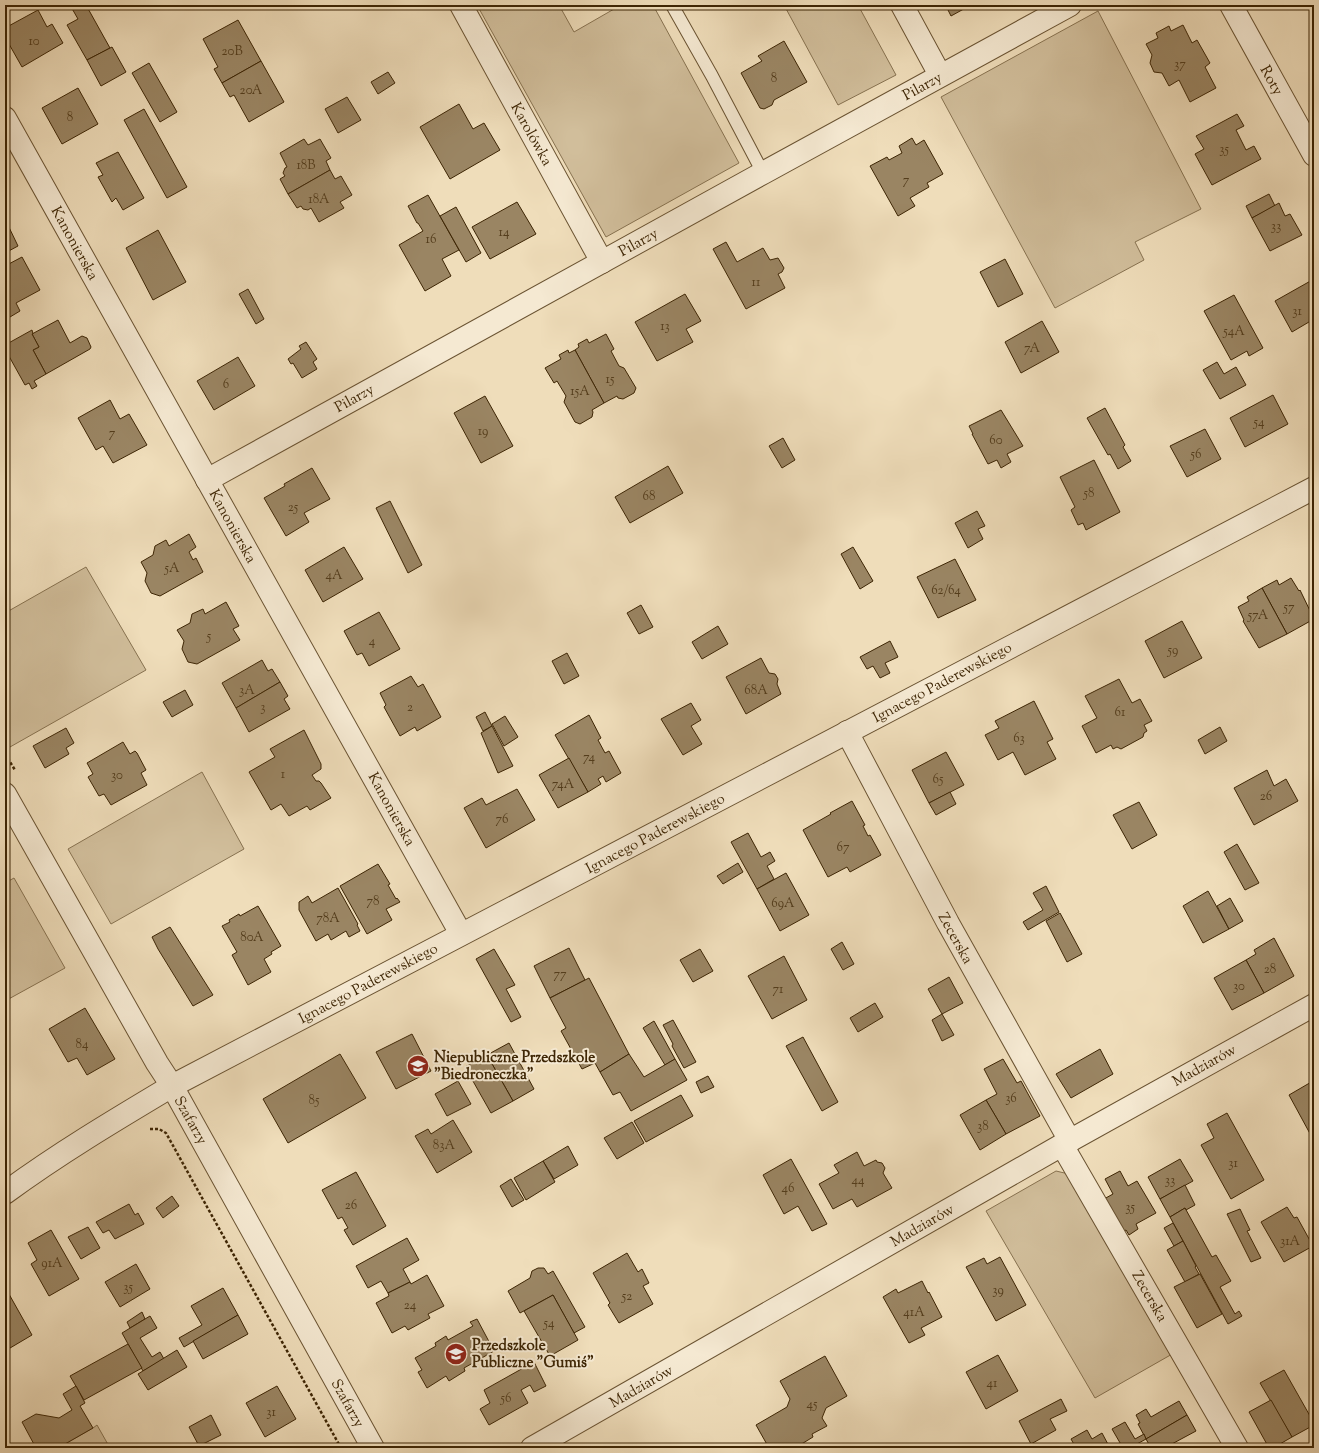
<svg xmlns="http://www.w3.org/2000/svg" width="1319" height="1453" viewBox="0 0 1319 1453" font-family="'Sorts Mill Goudy',serif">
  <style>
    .green { fill: #d1be9b; stroke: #877250 }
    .building { fill: #9a8563; stroke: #3d2504 }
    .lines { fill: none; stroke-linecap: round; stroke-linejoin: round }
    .service-casing { stroke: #6a5332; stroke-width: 14 }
    .minor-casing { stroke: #6a5332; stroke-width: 24 }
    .tertiary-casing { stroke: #6a5332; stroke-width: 24 }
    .path { stroke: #3d2504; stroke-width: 2.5; stroke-dasharray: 3 2; stroke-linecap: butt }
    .service { stroke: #f5e9d2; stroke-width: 12 }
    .minor { stroke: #f5e9d2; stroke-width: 22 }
    .tertiary { stroke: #f5e9d2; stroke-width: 22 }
    .labels { text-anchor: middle; stroke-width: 4; stroke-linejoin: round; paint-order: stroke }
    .number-label { font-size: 13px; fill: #543d1c }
    .street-label { font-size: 15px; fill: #3d2504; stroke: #f5e9d2 }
    .poi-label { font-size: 15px; font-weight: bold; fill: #3d2504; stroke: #f5e9d2; text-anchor: start }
  </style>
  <rect width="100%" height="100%" fill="#efddba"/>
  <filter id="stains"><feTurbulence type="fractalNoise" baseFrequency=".005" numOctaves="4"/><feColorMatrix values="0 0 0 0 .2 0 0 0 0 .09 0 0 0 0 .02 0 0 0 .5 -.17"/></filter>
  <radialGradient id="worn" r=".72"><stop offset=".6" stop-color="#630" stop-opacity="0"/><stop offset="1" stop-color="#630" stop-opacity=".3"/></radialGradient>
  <g class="green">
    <polygon points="477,5 559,5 574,32 621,5 653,5 739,163 606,237"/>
    <polygon points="784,5 858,5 896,75 838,105"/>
    <polygon points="1098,11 1201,209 1135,242 1144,260 1055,308 941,97"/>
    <polygon points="86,567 146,670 10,747 5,737 5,613"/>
    <polygon points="202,772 244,849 111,924 68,849"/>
    <polygon points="14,878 65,968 5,1001 5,883"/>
    <polygon points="1056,1171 1073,1175 1174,1353 1095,1398 986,1211"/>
    <polygon points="97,1425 110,1448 58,1448 93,1428"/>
  </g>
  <g class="building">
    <polygon points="70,5 86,5 110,48 87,60 67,25 78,19"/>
    <polygon points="941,5 971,5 951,16 946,6 943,8"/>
    <polygon points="38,10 47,27 52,24 63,43 22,67 5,37 5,28"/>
    <polygon points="238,20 261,61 222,83 214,69 218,67 203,39"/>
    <polygon points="1183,25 1192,43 1197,40 1210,63 1205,67 1216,88 1190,102 1179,80 1169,86 1162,73 1154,72 1150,63 1152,55 1146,44 1158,38 1156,33 1169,26 1171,31"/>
    <polygon points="784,41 807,82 774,100 772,105 764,109 760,108 741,73 762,61 758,56"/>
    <polygon points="112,47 126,72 101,86 87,60"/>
    <polygon points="261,61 284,102 249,122 234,95 230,97 222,83"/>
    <polygon points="149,63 177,112 160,122 132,73"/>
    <polygon points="388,72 395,83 378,94 371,82"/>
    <polygon points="78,88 98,124 62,144 42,108"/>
    <polygon points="347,97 361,120 338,133 325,109"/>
    <polygon points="459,104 473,129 484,123 500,150 450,179 420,127"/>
    <polygon points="144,109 187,187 167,198 124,120"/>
    <polygon points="1237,114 1244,126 1236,130 1246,150 1254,146 1261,159 1212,185 1195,154 1204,149 1196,136"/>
    <polygon points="912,138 916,145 924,140 943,174 927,183 929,187 910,198 915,206 898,216 870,166 887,157 889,160 902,153 899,146"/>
    <polygon points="304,139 308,145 320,139 331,158 326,161 330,170 288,194 280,179 285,176 283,173 285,168 287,167 280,153"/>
    <polygon points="118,152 144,198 123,210 116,198 112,202 98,177 103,175 96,163"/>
    <polygon points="330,170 335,179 341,176 352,195 340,202 344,208 319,222 311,208 308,210 303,209 301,206 297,208 288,194"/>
    <polygon points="1269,194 1275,206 1252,218 1246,206"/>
    <polygon points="428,195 459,250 442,259 451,276 425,291 399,245 423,231 418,223 417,223 408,206"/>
    <polygon points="517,202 536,234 490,259 472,227"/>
    <polygon points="1279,203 1285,216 1290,214 1302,235 1270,251 1252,218"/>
    <polygon points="456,207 481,253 466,262 440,216"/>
    <polygon points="5,219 18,246 5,253"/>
    <polygon points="158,230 186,282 153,300 126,248"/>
    <polygon points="726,242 737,262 763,248 770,260 778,258 784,268 782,272 778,274 785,288 746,309 713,249"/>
    <polygon points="22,257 40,290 16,303 20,311 5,320 5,266"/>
    <polygon points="1005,259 1023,294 998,307 980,272"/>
    <polygon points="1314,279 1314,319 1292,332 1275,301"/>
    <polygon points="248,289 264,319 256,324 239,294"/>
    <polygon points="685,294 701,321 686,329 693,342 657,361 635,322"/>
    <polygon points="1234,295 1263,348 1249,356 1247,351 1231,360 1204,311"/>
    <polygon points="58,320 70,343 82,336 87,338 91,347 90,349 46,374 33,350 39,347 32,334"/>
    <polygon points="1042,321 1059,352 1021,373 1005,342"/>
    <polygon points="32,330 33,334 32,334 39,347 33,350 46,374 34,381 37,386 32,389 29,383 25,385 5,349 5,345"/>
    <polygon points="606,334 614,349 611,351 619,366 624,368 636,388 634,393 623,399 618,398 617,396 604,403 575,350 579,347 578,344 587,339 589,343"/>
    <polygon points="306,342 317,359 313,362 317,369 302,378 293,363 291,364 288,359 301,349 299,346"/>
    <polygon points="568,350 569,353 575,350 604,403 592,410 593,412 592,417 580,424 575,422 564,402 566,396 557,381 554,383 545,368 561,359 559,355"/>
    <polygon points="238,357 255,386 214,410 197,381"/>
    <polygon points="1217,362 1224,374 1236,367 1246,385 1220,399 1203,370"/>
    <polygon points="1273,395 1288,424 1245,447 1230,418"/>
    <polygon points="485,396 513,446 481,463 454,413"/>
    <polygon points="110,400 120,419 129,414 147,445 113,463 103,446 96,450 78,418"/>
    <polygon points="1105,408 1125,445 1123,447 1131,461 1118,469 1110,454 1108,455 1087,418"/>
    <polygon points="1001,410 1023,446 1007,454 1011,462 1001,468 997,460 988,464 972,434 973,434 969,426"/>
    <polygon points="1205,429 1221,459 1187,477 1170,446"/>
    <polygon points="783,438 795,460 782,468 769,446"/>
    <polygon points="1094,460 1120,512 1086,530 1083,523 1078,525 1071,510 1075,507 1060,477"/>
    <polygon points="668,466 683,493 630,523 615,497"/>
    <polygon points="312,468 330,499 304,513 309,522 286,536 264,498 285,486 284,484"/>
    <polygon points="390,501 422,565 408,573 376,508"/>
    <polygon points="977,511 985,526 978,529 983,539 968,548 955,523"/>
    <polygon points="189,534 196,547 189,552 193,560 196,558 203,572 160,596 151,593 145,581 147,573 141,562 153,555 155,546 166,540 169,546"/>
    <polygon points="344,547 363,579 323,602 305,570"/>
    <polygon points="853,547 873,581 860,589 841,554"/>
    <polygon points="955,559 976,600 938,618 917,577"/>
    <polygon points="1291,578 1299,591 1300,590 1314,619 1287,634 1262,588 1277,580 1279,585"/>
    <polygon points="1262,588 1287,634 1259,648 1243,621 1244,620 1238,607 1249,601 1247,597"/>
    <polygon points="226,602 239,626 233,629 240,640 197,664 188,662 182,649 184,641 177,630 190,623 192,614 203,609 205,614"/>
    <polygon points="641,605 653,627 639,634 627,613"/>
    <polygon points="379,612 400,649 369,666 362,653 357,655 344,631"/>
    <polygon points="1182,621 1202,658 1164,678 1145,641"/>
    <polygon points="718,626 728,644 702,659 692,642"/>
    <polygon points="890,641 898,657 885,663 890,673 880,678 873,666 867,669 860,657"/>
    <polygon points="567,653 579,676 564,684 552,661"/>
    <polygon points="761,658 769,673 775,674 778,679 777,684 781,694 746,714 726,677"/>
    <polygon points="262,660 268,671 272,669 280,682 236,708 222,683"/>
    <polygon points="411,676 418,687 423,684 441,717 417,731 415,727 400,736 384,707 386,705 380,693"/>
    <polygon points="1119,679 1132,703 1140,699 1152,721 1144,725 1147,731 1144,733 1143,737 1121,749 1117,747 1113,749 1111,745 1096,753 1082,726 1097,718 1085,696"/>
    <polygon points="280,682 288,696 284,699 290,709 249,732 236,708"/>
    <polygon points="185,690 193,705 172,717 163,702"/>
    <polygon points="1034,701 1053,739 1047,742 1056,759 1025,775 1013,752 998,760 985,735 999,728 995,721"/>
    <polygon points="691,703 701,720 691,726 702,744 683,755 661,719"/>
    <polygon points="485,712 492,726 483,731 476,717"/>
    <polygon points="589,715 601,738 598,740 605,753 609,751 621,773 606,782 603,776 598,779 601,784 588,792 555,735"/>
    <polygon points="505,716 518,737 504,746 492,724"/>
    <polygon points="492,726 513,766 498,773 481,733"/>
    <polygon points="1220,727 1227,741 1205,754 1198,740"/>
    <polygon points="66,728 74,743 66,748 69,754 45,768 33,746"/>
    <polygon points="304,730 321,764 321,769 312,775 316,781 319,781 321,783 331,798 310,810 307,806 289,816 281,804 271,810 249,772 275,757 270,749"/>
    <polygon points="123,742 130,754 135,751 137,753 146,770 141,773 147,785 111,805 104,794 99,796 88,777 93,774 87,763"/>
    <polygon points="946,752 964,785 929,803 912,770"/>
    <polygon points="569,758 588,792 558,808 539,775"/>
    <polygon points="1267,770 1274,786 1286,779 1298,801 1254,825 1234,788"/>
    <polygon points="517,789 535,820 486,848 464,808 482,798 486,805"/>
    <polygon points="950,792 956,804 936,815 929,803"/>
    <polygon points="852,801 865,825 863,826 868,836 870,835 881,855 850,872 847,867 828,877 803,830 831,814 830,813"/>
    <polygon points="1139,802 1157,835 1132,849 1113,815"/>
    <polygon points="748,833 761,857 770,852 775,861 767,866 774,879 757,889 731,842"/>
    <polygon points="1237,844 1259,883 1245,890 1224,852"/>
    <polygon points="738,863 743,872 723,884 717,876"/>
    <polygon points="378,864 390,884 388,885 396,899 397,898 400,902 386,909 392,920 367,934 340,886"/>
    <polygon points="786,873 809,915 780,931 757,889"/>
    <polygon points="1046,886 1059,912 1028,930 1023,922 1043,910 1033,893"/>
    <polygon points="338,888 358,924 357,925 360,931 349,937 346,931 331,940 328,934 316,941 299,910 299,902 308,896 312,903"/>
    <polygon points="1208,891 1229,929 1203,943 1183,906"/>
    <polygon points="1230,898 1243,921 1229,929 1217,906"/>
    <polygon points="258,906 281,946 271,952 272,954 264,959 271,972 248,985 232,955 237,952 222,926 230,922 229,920 239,914 240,916"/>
    <polygon points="1060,913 1082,954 1067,962 1046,921"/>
    <polygon points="170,927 213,995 193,1006 158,949 152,937"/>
    <polygon points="1274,938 1294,976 1264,993 1246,960 1256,954 1254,950"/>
    <polygon points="842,942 854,964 843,970 831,949"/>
    <polygon points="569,948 585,980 550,998 534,966"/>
    <polygon points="494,949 515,985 506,989 521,1017 511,1022 476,959"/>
    <polygon points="700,949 713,971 693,982 680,960"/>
    <polygon points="784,956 807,1000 772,1019 748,976"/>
    <polygon points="1246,960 1264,993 1232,1010 1214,978"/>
    <polygon points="949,977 963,1003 942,1014 928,989"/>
    <polygon points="589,978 629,1054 600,1072 595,1063 582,1069 561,1031 566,1028 550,998"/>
    <polygon points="875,1003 883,1017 858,1032 850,1018"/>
    <polygon points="85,1008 115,1059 87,1075 77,1058 68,1062 49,1029"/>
    <polygon points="942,1014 954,1035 942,1041 932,1020"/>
    <polygon points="673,1020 696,1062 684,1068 672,1046 673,1044 663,1025"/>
    <polygon points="654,1021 675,1059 665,1065 643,1028"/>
    <polygon points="412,1034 431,1071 396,1089 376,1052"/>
    <polygon points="803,1037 838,1102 822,1111 786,1046"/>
    <polygon points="509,1043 534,1089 513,1101 487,1055"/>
    <polygon points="1100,1049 1113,1074 1071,1098 1056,1074"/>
    <polygon points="340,1054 366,1098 288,1143 263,1099"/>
    <polygon points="629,1054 644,1077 675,1059 687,1080 631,1111 620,1092 613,1095 600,1072"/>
    <polygon points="487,1055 513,1101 491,1113 465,1067"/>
    <polygon points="1003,1059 1017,1083 1021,1081 1040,1116 1006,1134 986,1100 997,1094 984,1069"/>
    <polygon points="708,1076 714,1087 701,1093 696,1082"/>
    <polygon points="458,1081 471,1104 447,1116 435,1094"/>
    <polygon points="1313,1081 1314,1083 1314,1141 1289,1095"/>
    <polygon points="681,1095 693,1116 646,1142 634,1121"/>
    <polygon points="986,1100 1006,1134 980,1150 960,1115"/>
    <polygon points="1227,1113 1264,1180 1231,1199 1201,1145 1214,1138 1207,1124"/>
    <polygon points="453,1120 472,1152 437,1173 415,1136 428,1129 431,1134"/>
    <polygon points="632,1122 644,1143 617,1159 604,1138"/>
    <polygon points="568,1146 578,1165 554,1179 543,1161"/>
    <polygon points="857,1152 864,1166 876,1160 877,1162 882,1163 885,1168 883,1173 892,1188 857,1207 852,1199 833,1209 819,1184 839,1173 834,1165"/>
    <polygon points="791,1159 827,1224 812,1231 798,1206 784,1214 763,1175"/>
    <polygon points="1180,1159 1193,1181 1160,1199 1148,1177"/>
    <polygon points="543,1161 555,1182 526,1200 514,1178"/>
    <polygon points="1120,1171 1128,1186 1137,1181 1156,1213 1136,1224 1138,1229 1129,1235 1126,1230 1122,1232 1104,1199 1113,1194 1105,1179"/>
    <polygon points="356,1172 386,1226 353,1245 344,1230 348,1228 342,1217 338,1219 322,1190"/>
    <polygon points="511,1179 524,1200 512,1207 500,1186"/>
    <polygon points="1185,1185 1195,1205 1186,1210 1185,1208 1170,1217 1160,1199"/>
    <polygon points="172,1196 179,1206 163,1218 156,1208"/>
    <polygon points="129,1204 135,1215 138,1213 144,1224 115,1239 109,1230 103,1233 96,1222"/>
    <polygon points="1287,1207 1294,1218 1297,1217 1313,1246 1284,1262 1261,1222"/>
    <polygon points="1185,1208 1212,1257 1216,1255 1231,1281 1220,1287 1235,1314 1239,1311 1242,1316 1228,1324 1170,1217"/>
    <polygon points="1240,1209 1250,1230 1247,1231 1261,1258 1251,1262 1227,1214"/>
    <polygon points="1173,1223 1183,1241 1174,1246 1164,1228"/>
    <polygon points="88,1227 100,1248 81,1259 68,1237"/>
    <polygon points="51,1230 79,1279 49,1296 31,1264 37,1260 28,1243"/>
    <polygon points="407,1238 419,1260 403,1269 410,1282 388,1293 381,1281 368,1288 356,1266"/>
    <polygon points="1183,1241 1196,1266 1195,1267 1199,1274 1185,1282 1167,1250"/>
    <polygon points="627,1253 638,1272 642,1269 649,1283 643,1286 653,1304 619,1323 608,1305 610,1303 593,1273"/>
    <polygon points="1000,1257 1026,1305 996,1321 966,1267 984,1258 987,1264"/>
    <polygon points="136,1264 150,1289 120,1307 105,1282"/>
    <polygon points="538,1268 544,1268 548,1274 553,1271 585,1327 574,1333 553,1295 520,1313 508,1291 530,1278 532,1271"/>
    <polygon points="1200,1274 1222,1314 1197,1328 1174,1287"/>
    <polygon points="427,1275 444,1306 428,1314 430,1318 408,1330 405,1326 392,1333 376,1303 389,1296 388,1293 410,1282 411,1284"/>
    <polygon points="922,1281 928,1293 929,1292 942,1317 921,1328 925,1335 909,1343 883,1297 896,1289 898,1293"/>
    <polygon points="5,1287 32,1335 5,1351"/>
    <polygon points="223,1288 238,1315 184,1347 179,1338 202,1325 191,1306"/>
    <polygon points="553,1295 578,1340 550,1356 524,1311"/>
    <polygon points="142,1312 145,1319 130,1328 127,1322"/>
    <polygon points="238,1315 248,1334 203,1359 193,1341"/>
    <polygon points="150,1316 157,1328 140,1338 152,1357 160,1352 164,1359 143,1371 122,1333"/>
    <polygon points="477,1319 494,1351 464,1368 465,1371 449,1381 446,1376 427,1388 418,1372 422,1370 415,1358 436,1346 435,1343 446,1336 448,1340 473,1326 470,1322"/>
    <polygon points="128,1344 142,1368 84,1400 70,1376"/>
    <polygon points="177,1350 187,1367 148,1390 138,1374"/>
    <polygon points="998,1355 1018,1391 986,1409 966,1372"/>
    <polygon points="825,1356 847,1396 826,1408 822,1418 827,1426 812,1434 813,1437 795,1448 769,1448 756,1425 787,1407 790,1399 780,1381"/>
    <polygon points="534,1362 546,1386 534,1392 530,1385 521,1390 528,1403 489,1425 480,1409 490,1403 484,1390"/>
    <polygon points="1284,1370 1314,1423 1314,1425 1292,1437 1260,1383"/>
    <polygon points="76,1386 85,1403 80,1406 93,1428 58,1448 36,1448 22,1422 36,1414 59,1418 72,1410 63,1394"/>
    <polygon points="277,1386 296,1419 265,1437 246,1403"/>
    <polygon points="1061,1399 1067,1411 1050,1419 1056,1430 1031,1444 1019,1421"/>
    <polygon points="1271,1400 1292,1437 1273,1448 1269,1448 1249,1412"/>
    <polygon points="1179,1401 1187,1415 1146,1439 1138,1424 1140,1423 1136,1415 1146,1409 1151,1417"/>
    <polygon points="211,1415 221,1435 199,1446 189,1427"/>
    <polygon points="1187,1415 1196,1431 1170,1445 1171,1448 1151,1448 1146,1439"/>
    <polygon points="1125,1422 1135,1439 1144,1434 1146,1439 1137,1444 1139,1448 1123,1448 1112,1429"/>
    <polygon points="1087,1430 1092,1439 1102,1433 1110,1448 1076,1448 1071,1439"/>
  </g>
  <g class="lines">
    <g class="service-casing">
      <polyline id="service" points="672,5 712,76 763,173"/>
    </g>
    <g class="minor-casing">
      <g id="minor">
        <polyline points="461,5 602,262"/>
        <polyline points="902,5 940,75"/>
        <polyline points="1231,5 1314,155"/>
        <polyline points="5,118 461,934"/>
        <polyline points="207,480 763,173 1070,5"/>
        <polyline points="847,732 948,923 1070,1141"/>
        <polyline points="5,794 157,1063 172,1086 373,1448"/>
        <polyline points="1062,1145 1237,1448"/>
        <polyline points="532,1448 1062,1145 1314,1005"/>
      </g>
    </g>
    <g class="tertiary-casing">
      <path id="tertiary" d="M5 1193C58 1154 115 1120 172 1086L1314 488"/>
    </g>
    <g class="path">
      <polyline points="5,754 15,770"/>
      <polyline points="150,1129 159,1129 166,1133 341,1448"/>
    </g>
    <use href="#service" class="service"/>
    <use href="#minor" class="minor"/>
    <use href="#tertiary" class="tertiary"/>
  </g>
  <defs>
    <g id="school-disc" transform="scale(1.15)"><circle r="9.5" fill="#8f2418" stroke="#f5e9d2"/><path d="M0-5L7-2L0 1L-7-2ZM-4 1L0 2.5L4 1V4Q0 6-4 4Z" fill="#fff"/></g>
  </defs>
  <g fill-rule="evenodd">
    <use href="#school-disc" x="418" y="1066"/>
    <use href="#school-disc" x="456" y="1354"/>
  </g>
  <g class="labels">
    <g class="number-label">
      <text x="34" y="45">10</text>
      <text x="232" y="55">20B</text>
      <text x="1180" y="68">37</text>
      <text x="774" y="82">8</text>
      <text x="251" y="94">20A</text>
      <text x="70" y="121">8</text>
      <text x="1224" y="153">35</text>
      <text x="306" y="169">18B</text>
      <text x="906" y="184">7</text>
      <text x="319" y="203">18A</text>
      <text x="1276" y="230">33</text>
      <text x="504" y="236">14</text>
      <text x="431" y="243">16</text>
      <text x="756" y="286">11</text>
      <text x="1297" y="315">31</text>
      <text x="665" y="330">13</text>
      <text x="1234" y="335">54A</text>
      <text x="1032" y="352">7A</text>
      <text x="610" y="383">15</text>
      <text x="226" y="388">6</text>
      <text x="580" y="395">15A</text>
      <text x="1259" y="426">54</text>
      <text x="483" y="435">19</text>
      <text x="112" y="437">7</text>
      <text x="996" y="444">60</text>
      <text x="1196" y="458">56</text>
      <text x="1089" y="497">58</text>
      <text x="649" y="500">68</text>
      <text x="293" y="511">25</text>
      <text x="172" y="572">5A</text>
      <text x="334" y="579">4A</text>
      <text x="946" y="594">62/64</text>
      <text x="1289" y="611">57</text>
      <text x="1258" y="619">57A</text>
      <text x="209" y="640">5</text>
      <text x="372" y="645">4</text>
      <text x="1173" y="654">59</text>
      <text x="247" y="694">3A</text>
      <text x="756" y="694">68A</text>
      <text x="263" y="711">3</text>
      <text x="410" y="711">2</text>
      <text x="1120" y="716">61</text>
      <text x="1019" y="742">63</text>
      <text x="589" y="761">74</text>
      <text x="283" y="778">1</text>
      <text x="117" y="779">30</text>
      <text x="938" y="783">65</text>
      <text x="563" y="788">74A</text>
      <text x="1266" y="800">26</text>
      <text x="502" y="823">76</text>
      <text x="843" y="851">67</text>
      <text x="373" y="905">78</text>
      <text x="783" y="907">69A</text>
      <text x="328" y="922">78A</text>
      <text x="252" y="941">80A</text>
      <text x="1270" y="973">28</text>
      <text x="560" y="978">77</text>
      <text x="1239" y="990">30</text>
      <text x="778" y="993">71</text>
      <text x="82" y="1048">84</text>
      <text x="1011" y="1102">36</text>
      <text x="314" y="1104">85</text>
      <text x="983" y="1130">38</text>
      <text x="444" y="1149">83A</text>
      <text x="1233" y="1167">31</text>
      <text x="858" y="1184">44</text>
      <text x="1170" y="1184">33</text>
      <text x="788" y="1192">46</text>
      <text x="351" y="1209">26</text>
      <text x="1130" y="1211">35</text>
      <text x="1290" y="1245">31A</text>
      <text x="52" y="1267">91A</text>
      <text x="128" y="1291">35</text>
      <text x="998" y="1294">39</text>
      <text x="627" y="1300">52</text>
      <text x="410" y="1309">24</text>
      <text x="914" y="1316">41A</text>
      <text x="549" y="1327">54</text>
      <text x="992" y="1387">41</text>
      <text x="506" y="1402">56</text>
      <text x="812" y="1408">45</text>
      <text x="271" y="1416">31</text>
    </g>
    <g class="street-label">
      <text transform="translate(1272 80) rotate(61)" y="5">Roty</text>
      <text transform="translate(922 86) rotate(-29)" y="5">Pilarzy</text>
      <text transform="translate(532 134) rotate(61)" y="5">Karolówka</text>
      <text transform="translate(638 242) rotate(-29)" y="5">Pilarzy</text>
      <text transform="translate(75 243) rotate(61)" y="5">Kanonierska</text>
      <text transform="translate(354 398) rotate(-29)" y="5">Pilarzy</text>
      <text transform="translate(233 526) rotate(61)" y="5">Kanonierska</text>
      <text transform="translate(942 682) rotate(-28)" y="5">Ignacego Paderewskiego</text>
      <text transform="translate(392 809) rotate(61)" y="5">Kanonierska</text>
      <text transform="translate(655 833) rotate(-28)" y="5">Ignacego Paderewskiego</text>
      <text transform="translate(956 938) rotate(61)" y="5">Zecerska</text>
      <text transform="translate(368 983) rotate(-28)" y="5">Ignacego Paderewskiego</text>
      <text transform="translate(1204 1065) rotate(-29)" y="5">Madziarów</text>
      <text transform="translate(191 1120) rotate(61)" y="5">Szafarzy</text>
      <text transform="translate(922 1225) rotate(-30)" y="5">Madziarów</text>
      <text transform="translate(1150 1296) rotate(60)" y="5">Zecerska</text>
      <text transform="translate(641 1386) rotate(-30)" y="5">Madziarów</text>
      <text transform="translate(348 1403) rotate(61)" y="5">Szafarzy</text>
    </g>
    <g class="poi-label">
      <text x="434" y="1062">Niepubliczne Przedszkole<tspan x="434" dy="17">"Biedroneczka"</tspan></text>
      <text x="472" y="1350">Przedszkole<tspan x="472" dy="17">Publiczne "Gumiś"</tspan></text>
    </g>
  </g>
  <rect width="1319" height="1453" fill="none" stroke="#efddba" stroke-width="20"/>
  <rect x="6" y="6" width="1307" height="1441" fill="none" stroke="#3d2504" stroke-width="2"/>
  <rect x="10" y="10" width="1299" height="1433" fill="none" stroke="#3d2504"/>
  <rect width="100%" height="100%" filter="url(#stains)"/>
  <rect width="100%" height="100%" fill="url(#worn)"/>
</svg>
